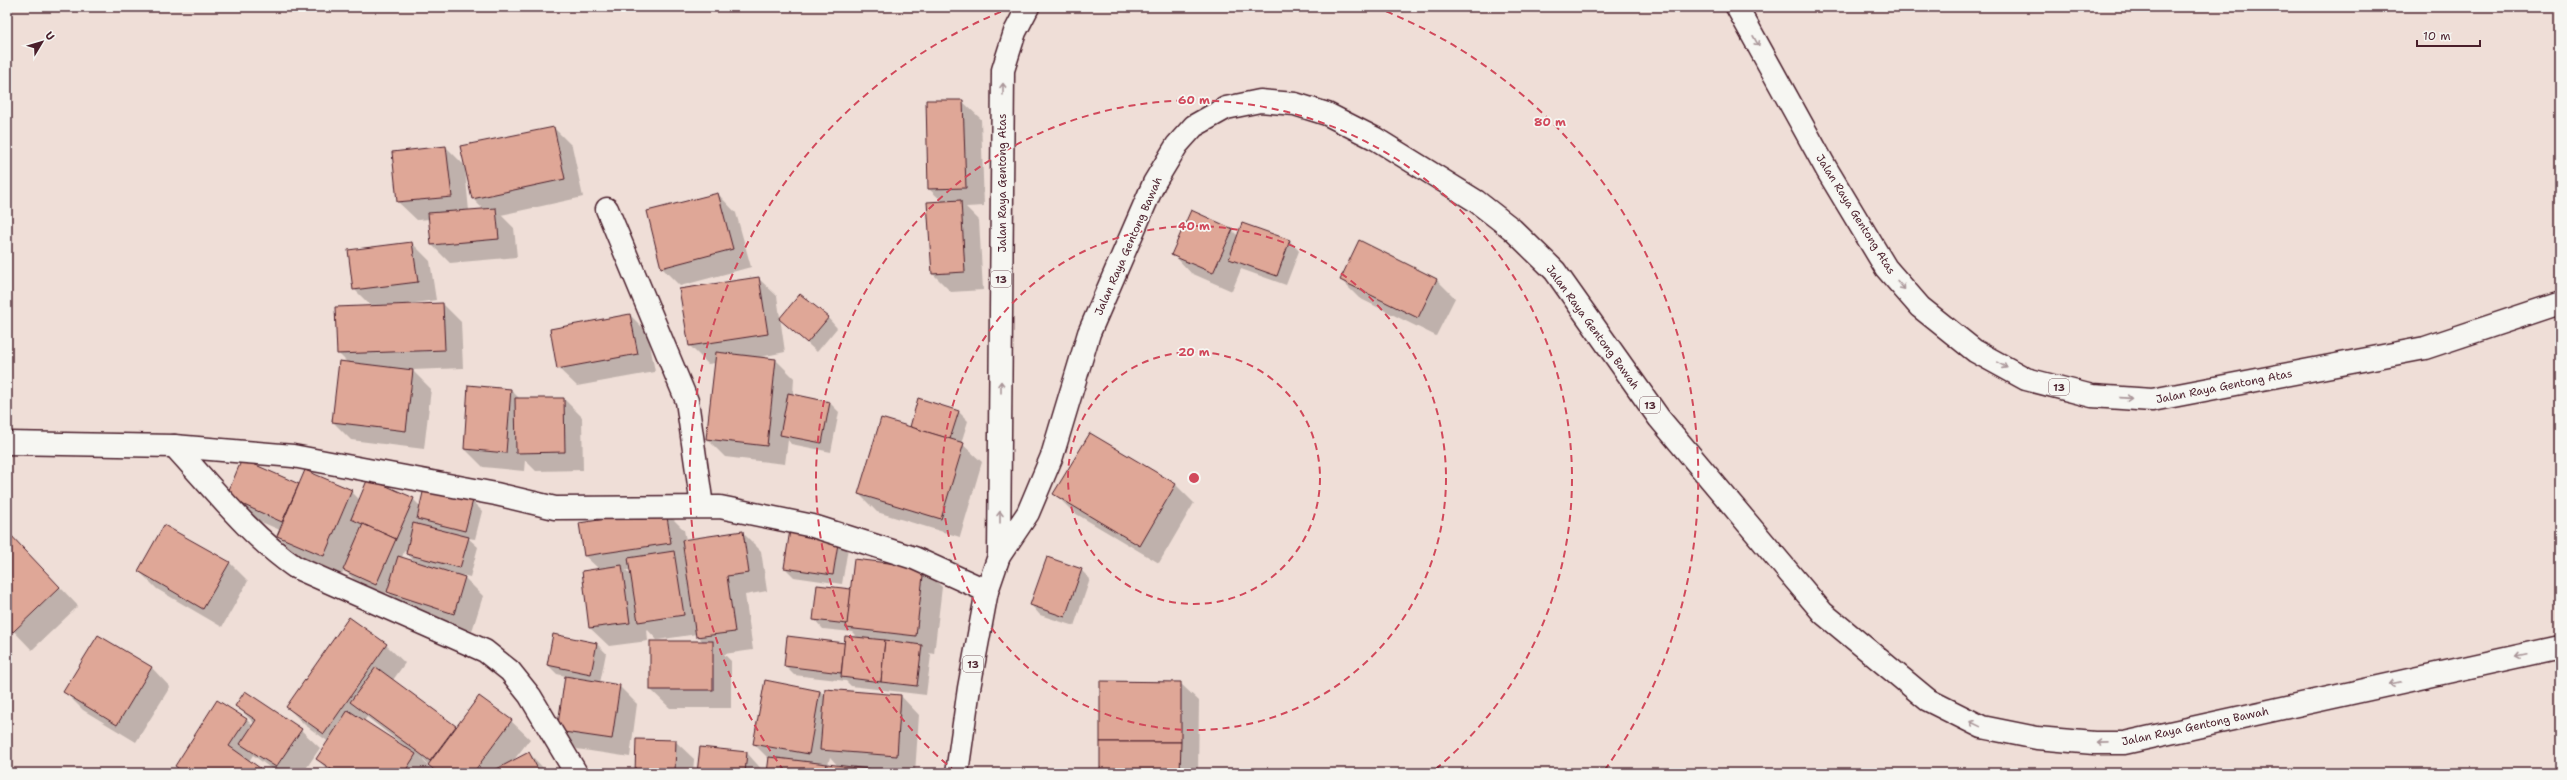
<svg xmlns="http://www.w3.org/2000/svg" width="2567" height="780" viewBox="0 0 2567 780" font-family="'Shantell Sans',sans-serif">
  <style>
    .shadow { fill: #0003; fill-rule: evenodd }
    .building { fill: #dfa797; stroke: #4a1f2b }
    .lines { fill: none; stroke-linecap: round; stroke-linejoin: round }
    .minor-casing { stroke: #4a1f2b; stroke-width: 25 }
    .highway-casing { stroke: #4a1f2b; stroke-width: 25 }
    .minor { stroke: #f6f6f2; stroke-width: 22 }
    .highway { stroke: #f6f6f2; stroke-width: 22 }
    .oneway { stroke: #a99598 }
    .ring { fill: none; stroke: #d1495b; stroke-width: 2; stroke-dasharray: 7 5 }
    .labels { text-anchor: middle; stroke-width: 3.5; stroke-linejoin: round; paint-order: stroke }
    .shield { fill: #f6f6f2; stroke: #7e6067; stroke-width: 1 }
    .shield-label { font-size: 10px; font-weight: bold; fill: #4a1f2b }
    .street-label { font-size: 11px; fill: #4a1f2b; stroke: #f6f6f2 }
    .centre { fill: #d1495b; stroke: #f6f6f2; stroke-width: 2 }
    .ring-label { font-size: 12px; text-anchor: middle; font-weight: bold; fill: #d1495b; stroke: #f6f6f2; stroke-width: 3.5; stroke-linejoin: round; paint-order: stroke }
  </style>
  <rect width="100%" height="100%" fill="#efded7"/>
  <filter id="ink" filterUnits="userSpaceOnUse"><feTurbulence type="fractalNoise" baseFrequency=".025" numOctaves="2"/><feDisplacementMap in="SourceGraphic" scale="8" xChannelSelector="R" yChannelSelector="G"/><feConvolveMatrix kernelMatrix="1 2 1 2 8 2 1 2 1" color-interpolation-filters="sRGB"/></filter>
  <g filter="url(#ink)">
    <g class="shadow">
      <polygon points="962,101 981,119 984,206 966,207 979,220 983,290 951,292 933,274 943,202 929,189"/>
      <path d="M554 128 572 146 583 197 501 215 514 228 517 257 450 263 432 245 430 219 417 220 398 202 446 147 466 167ZM465 169 472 198 484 210 469 211Z"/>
      <polygon points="718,194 736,213 751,267 680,286 662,268"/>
      <polygon points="1242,224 1290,241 1299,251 1286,285 1241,269 1232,291 1191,273 1173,254 1232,230 1238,236"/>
      <polygon points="412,243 430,261 436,300 401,305 443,304 461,322 463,368 412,370 431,389 424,449 351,440 333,422 348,363 338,353 371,306 354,289"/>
      <polygon points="758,278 777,296 785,352 756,358 776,360 794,378 793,395 830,403 839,412 831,452 791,444 788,440 785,464 725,457 707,439 715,363 708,364 690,346 680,290"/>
      <polygon points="1436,279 1455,298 1436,336 1359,298 1341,280"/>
      <polygon points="630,315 648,333 655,372 577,386 558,368"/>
      <polygon points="828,318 837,328 817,352 790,328"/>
      <polygon points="511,390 520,399 564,399 582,417 583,470 536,471 525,460 524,471 483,467 465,449"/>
      <polygon points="959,412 968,421 961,443 982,462 960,537 877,512 859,494 911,428"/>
      <polygon points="1090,435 1176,485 1194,503 1159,563 1073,512 1055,494"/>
      <path d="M243 460 299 485 351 491 360 500 413 499 421 507 472 501 482 511 475 539 468 538 478 547 470 577 462 575 483 596 472 631 406 610 387 591 386 594 354 579 344 570 342 574 296 554 278 536 280 530 245 515 227 497ZM404 551 407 553 415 562 402 558Z"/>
      <path d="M666 512 684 530 686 540 742 532 761 551 767 591 745 595 753 650 724 654 731 661V708H670L651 690 703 642 697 634 657 640 647 629 648 641 609 646 590 628 599 569 585 556ZM626 570H631L632 576Z"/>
      <polygon points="165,526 230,563 248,581 222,627 157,589 139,571"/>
      <polygon points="7,531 78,606 32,650 7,624"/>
      <polygon points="790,531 848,548 842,584 794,577 785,568"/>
      <polygon points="923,568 942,587 934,654 929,653 931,655 926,695 851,686 846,681 794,675 785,666 858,638 852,632 823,629 814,619"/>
      <polygon points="1081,570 1090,579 1074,626 1040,615 1031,605"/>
      <polygon points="554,635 597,644 606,653 600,683 619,686 637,704 630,757 577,749 558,730 566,676 557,674 548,665"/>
      <polygon points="99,636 152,668 170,687 136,742 83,710 65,692"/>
      <path d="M386 645 405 663 393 680 456 727 479 697 511 721 530 739 513 761 529 753 548 773H437L420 757 434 773H331L317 759 329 742 305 725 287 707ZM367 717 403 745 402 746 364 721Z"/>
      <polygon points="1180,683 1199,701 1198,773 1101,773"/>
      <path d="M820 691 826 697 901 696 919 715 915 773 868 770 871 773H768L769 759 754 744ZM830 757 839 767 828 765Z"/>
      <polygon points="237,706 301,730 320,748 303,773 277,773 253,755 249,761 265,773 183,773 176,766 247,720 253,726 255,724"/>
      <polygon points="675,741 694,759 693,773 636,773"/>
      <polygon points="747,753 765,773 698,773"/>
    </g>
    <g class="building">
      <polygon points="926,100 963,100 966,188 928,189"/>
      <polygon points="554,127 565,179 472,199 460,146"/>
      <polygon points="446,146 452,197 397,202 392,152"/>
      <polygon points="718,193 733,249 661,268 647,211"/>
      <polygon points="961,200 965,272 932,274 927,202"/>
      <polygon points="496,208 499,239 431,245 428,213"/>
      <polygon points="1191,210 1233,229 1213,273 1171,255"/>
      <polygon points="1242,223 1290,240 1277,276 1229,259"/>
      <polygon points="1359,240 1437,279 1418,318 1340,280"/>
      <polygon points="412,242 418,282 353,290 348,250"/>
      <polygon points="759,277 768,334 689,346 679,289"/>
      <polygon points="800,294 829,317 807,343 779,319"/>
      <polygon points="443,303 445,350 337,354 335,307"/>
      <polygon points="630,314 638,354 557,369 550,329"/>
      <polygon points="716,352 776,359 767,446 706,439"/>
      <polygon points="339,361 413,370 406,431 332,422"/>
      <polygon points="468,385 511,389 506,453 464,449"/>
      <polygon points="788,393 830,402 822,443 780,435"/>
      <polygon points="515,398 564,398 565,452 516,453"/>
      <polygon points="918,398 959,411 950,439 910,427"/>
      <polygon points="881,418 964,443 941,519 858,494"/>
      <polygon points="1090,433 1176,484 1140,546 1053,494"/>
      <polygon points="242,459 299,484 282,522 226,497"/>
      <polygon points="305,470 352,490 324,556 277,536"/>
      <polygon points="368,478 414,498 396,539 351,519"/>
      <polygon points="424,488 473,500 465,531 417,519"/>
      <polygon points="666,510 671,543 584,556 579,523"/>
      <polygon points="413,523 469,537 460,568 406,554"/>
      <polygon points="363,524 396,539 376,585 343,570"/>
      <polygon points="164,525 230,562 203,609 138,571"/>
      <polygon points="790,530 839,537 833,575 784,568"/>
      <polygon points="7,531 60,587 13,632 7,626"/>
      <polygon points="743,531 749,573 727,576 735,632 696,637 682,540"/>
      <polygon points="674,551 684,615 638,622 628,558"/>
      <polygon points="398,556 465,577 454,614 387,592"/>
      <polygon points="1047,557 1082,569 1065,617 1030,605"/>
      <polygon points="854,559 924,567 916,636 846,628"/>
      <polygon points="622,565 630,623 589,628 582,571"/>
      <polygon points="817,585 851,589 847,624 813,620"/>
      <polygon points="349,617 387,644 324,734 286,707"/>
      <polygon points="553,634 597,643 591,674 547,665"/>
      <polygon points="98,635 152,667 117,725 63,692"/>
      <polygon points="787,636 845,643 841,673 784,666"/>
      <polygon points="845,636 885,640 881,682 841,677"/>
      <polygon points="885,640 922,645 917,686 881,682"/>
      <rect x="650" y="641" width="63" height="49"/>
      <polygon points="376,667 456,726 430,761 350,702"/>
      <polygon points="565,676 620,685 612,739 557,731"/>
      <polygon points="765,680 820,691 809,754 753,744"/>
      <polygon points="1100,681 1181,682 1181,742 1100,742"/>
      <polygon points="825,689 901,695 897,756 820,750"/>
      <polygon points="245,691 302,729 276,767 240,744 256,720 235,706"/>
      <polygon points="479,696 512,720 473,773 438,773 428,765"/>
      <polygon points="217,700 247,719 229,746 260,768 257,773 185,773 175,766"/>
      <polygon points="348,710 416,754 404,773 337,773 316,759"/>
      <polygon points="636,739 676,740 675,773 635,773"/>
      <polygon points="1100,742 1181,742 1180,773 1100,773"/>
      <polygon points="700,747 747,752 745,773 697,773"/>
      <polygon points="529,752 540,773 489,773"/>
      <polygon points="769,757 827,764 826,773 767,773"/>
      <polygon points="827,764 869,769 868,773 826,773"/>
    </g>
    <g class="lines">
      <g class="minor-casing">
        <g id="minor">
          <polyline points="607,209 687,401 702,506"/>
          <polyline points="7,443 174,446 293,456 496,494 555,508 720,507 813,526 914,558 987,591"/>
          <path d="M174 446C212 487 249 535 295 567L485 651 510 671 530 696 576 773"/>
        </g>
      </g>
      <g class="highway-casing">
        <g id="highway">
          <polyline points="1737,7 1827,170 1886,268 1920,307 1975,351 2026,379 2092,396 2152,400 2425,348 2560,303"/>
          <polyline points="999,556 1003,70 1015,32 1028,7"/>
          <polyline points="957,773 969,688 987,591 999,556 1028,513 1052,456 1089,333 1154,183 1177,145 1194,126 1226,108 1260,101 1295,104 1327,114 1376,139 1476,201 1512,229 1555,271 1659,418 1823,613 1928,700 1982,727 2037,738 2094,743 2124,743 2560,647"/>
        </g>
      </g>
      <use href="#minor" class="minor"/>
      <use href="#highway" class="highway"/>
    </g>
    <defs><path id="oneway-shaft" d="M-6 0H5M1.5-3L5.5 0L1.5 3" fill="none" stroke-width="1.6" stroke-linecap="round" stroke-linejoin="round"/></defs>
    <g class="oneway">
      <use href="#oneway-shaft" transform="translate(1756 41) rotate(61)"/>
      <use href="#oneway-shaft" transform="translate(1003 89) rotate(-90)"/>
      <use href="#oneway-shaft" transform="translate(1901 285) rotate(50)"/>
      <use href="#oneway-shaft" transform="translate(2002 365) rotate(29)"/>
      <use href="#oneway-shaft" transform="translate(1001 387) rotate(-90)"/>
      <use href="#oneway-shaft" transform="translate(2126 398) rotate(4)"/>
      <use href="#oneway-shaft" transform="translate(1000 517) rotate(-90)"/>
      <use href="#oneway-shaft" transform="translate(2522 655) rotate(168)"/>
      <use href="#oneway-shaft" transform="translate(2395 683) rotate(168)"/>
      <use href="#oneway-shaft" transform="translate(1975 724) rotate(-154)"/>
      <use href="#oneway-shaft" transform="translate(2103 743) rotate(179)"/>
    </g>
  </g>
  <g class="ring">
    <circle cx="1194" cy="478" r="126"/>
    <circle cx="1194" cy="478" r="252"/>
    <path d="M956 772A378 378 0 1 1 1432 772"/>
    <path d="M784 771A504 504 0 0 1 1013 7M1375 7A504 504 0 0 1 1604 771"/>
  </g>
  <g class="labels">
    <g class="shield">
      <rect x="991" y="271" width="20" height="16" rx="3"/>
      <rect x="2049" y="379" width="20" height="16" rx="3"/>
      <rect x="1640" y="397" width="20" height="16" rx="3"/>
      <rect x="963" y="656" width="20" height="16" rx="3"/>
    </g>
    <g class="shield-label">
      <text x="1001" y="283">13</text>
      <text x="2059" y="391">13</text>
      <text x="1650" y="409">13</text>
      <text x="973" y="668">13</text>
    </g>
    <g class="street-label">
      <text transform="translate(1002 183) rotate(-90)" y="4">Jalan Raya Gentong Atas</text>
      <text transform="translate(1856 214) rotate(58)" y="4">Jalan Raya Gentong Atas</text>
      <text transform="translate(1128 246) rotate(-66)" y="4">Jalan Raya Gentong Bawah</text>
      <text transform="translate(1593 327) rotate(54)" y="4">Jalan Raya Gentong Bawah</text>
      <text transform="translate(2224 386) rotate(-11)" y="4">Jalan Raya Gentong Atas</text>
      <text transform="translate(2195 726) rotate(-12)" y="4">Jalan Raya Gentong Bawah</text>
    </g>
  </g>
  <circle cx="1194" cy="478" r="6" class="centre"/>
  <g class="ring-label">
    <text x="1194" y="104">60 m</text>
    <text x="1550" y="126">80 m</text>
    <text x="1194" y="230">40 m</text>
    <text x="1194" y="356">20 m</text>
  </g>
  <rect width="2567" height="780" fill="none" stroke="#f6f6f2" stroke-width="24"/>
  <rect x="12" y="12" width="2543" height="756" fill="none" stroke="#4a1f2b" stroke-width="1.5" filter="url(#ink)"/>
  <g transform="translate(42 42) rotate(52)" stroke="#f6f6f2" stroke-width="3" paint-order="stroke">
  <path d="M0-3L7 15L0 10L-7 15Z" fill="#4a1f2b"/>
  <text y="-6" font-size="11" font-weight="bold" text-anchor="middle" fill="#4a1f2b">U</text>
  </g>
  <path d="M2417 40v6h63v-6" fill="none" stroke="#4a1f2b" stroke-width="2"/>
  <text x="2423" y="40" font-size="12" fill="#4a1f2b" stroke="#f6f6f2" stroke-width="3" paint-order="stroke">10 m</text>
</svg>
